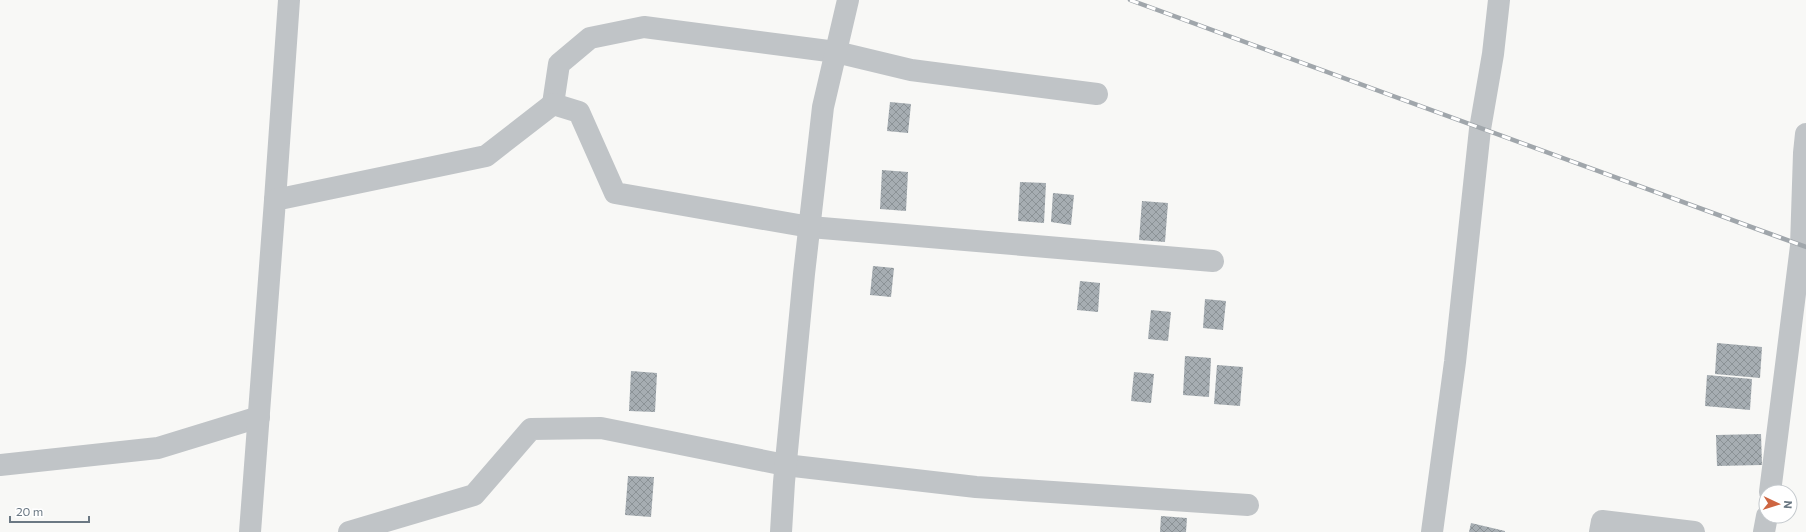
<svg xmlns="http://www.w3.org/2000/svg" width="1806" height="532" viewBox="0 0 1806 532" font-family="Commissioner,sans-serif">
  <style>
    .building { fill: url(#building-cross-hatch) }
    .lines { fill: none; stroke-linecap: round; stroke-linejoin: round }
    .minor { stroke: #c0c4c7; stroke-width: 22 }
    .rail-casing { stroke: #a0a6ab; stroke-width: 4.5 }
    .rail { stroke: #fff; stroke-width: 3; stroke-dasharray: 9; stroke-linecap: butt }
  </style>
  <defs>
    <pattern id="building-cross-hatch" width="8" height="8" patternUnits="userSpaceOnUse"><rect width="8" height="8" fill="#a6adb2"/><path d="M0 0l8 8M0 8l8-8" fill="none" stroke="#8b9296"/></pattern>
  </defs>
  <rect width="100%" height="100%" fill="#f8f8f6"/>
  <g class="building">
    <polygon points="890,102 911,104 908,133 887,131"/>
    <polygon points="882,170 908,172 906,211 880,209"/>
    <polygon points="1020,182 1046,183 1044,223 1018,221"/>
    <polygon points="1053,193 1074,195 1071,225 1051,222"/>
    <polygon points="1142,201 1168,203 1165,242 1139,240"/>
    <polygon points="873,266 894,268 891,297 870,295"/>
    <polygon points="1080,281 1100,283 1098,312 1077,310"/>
    <polygon points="1205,299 1226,301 1223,330 1203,328"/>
    <polygon points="1151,310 1171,312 1168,341 1148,339"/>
    <polygon points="1717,343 1762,347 1760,378 1715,374"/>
    <polygon points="1185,356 1211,358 1209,397 1183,395"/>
    <polygon points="1217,365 1243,367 1240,406 1214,404"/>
    <polygon points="631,371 657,373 655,412 629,411"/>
    <polygon points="1134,372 1154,374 1151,403 1131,401"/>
    <polygon points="1707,375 1752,379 1750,410 1705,406"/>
    <polygon points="1761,434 1762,465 1717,466 1716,435"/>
    <polygon points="628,476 654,477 651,517 625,515"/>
    <polygon points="1161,516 1187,518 1186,532 1160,532"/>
    <polygon points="1471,523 1505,531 1505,532 1469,532"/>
  </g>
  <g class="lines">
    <g class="minor">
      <polyline points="553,104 559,64 590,38 644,27 836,52 911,70 1097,94"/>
      <polyline points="275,200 289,0"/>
      <polyline points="0,465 158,448 259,417"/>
      <polyline points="1770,492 1801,246 1804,153 1806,134"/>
      <polyline points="250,532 275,200 486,156 553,104 579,112 615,193 810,227 1213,261"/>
      <polyline points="349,532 474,495 531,429 601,428 785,465 976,487 1248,505"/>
      <polyline points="781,532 784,482 804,274 823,107 848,0"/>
      <polyline points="1432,532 1455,362 1480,129 1493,54 1499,0"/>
      <polyline points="1600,532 1602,521 1694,532"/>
      <polyline points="1764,532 1767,516"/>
    </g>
    <g class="rail-casing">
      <polyline id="rail" points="1130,0 1806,247"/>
    </g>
    <use href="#rail" class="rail"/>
  </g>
  <g transform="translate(1778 504) rotate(94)"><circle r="19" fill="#ffffff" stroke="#c4c9cd"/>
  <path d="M0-3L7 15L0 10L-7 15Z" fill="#ce6541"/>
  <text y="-6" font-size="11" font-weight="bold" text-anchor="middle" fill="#6b7883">N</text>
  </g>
  <path d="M10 516v6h79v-6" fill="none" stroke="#6b7883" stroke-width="2"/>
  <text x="16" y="516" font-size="12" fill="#6b7883" stroke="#ffffff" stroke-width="3" paint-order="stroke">20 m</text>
</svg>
